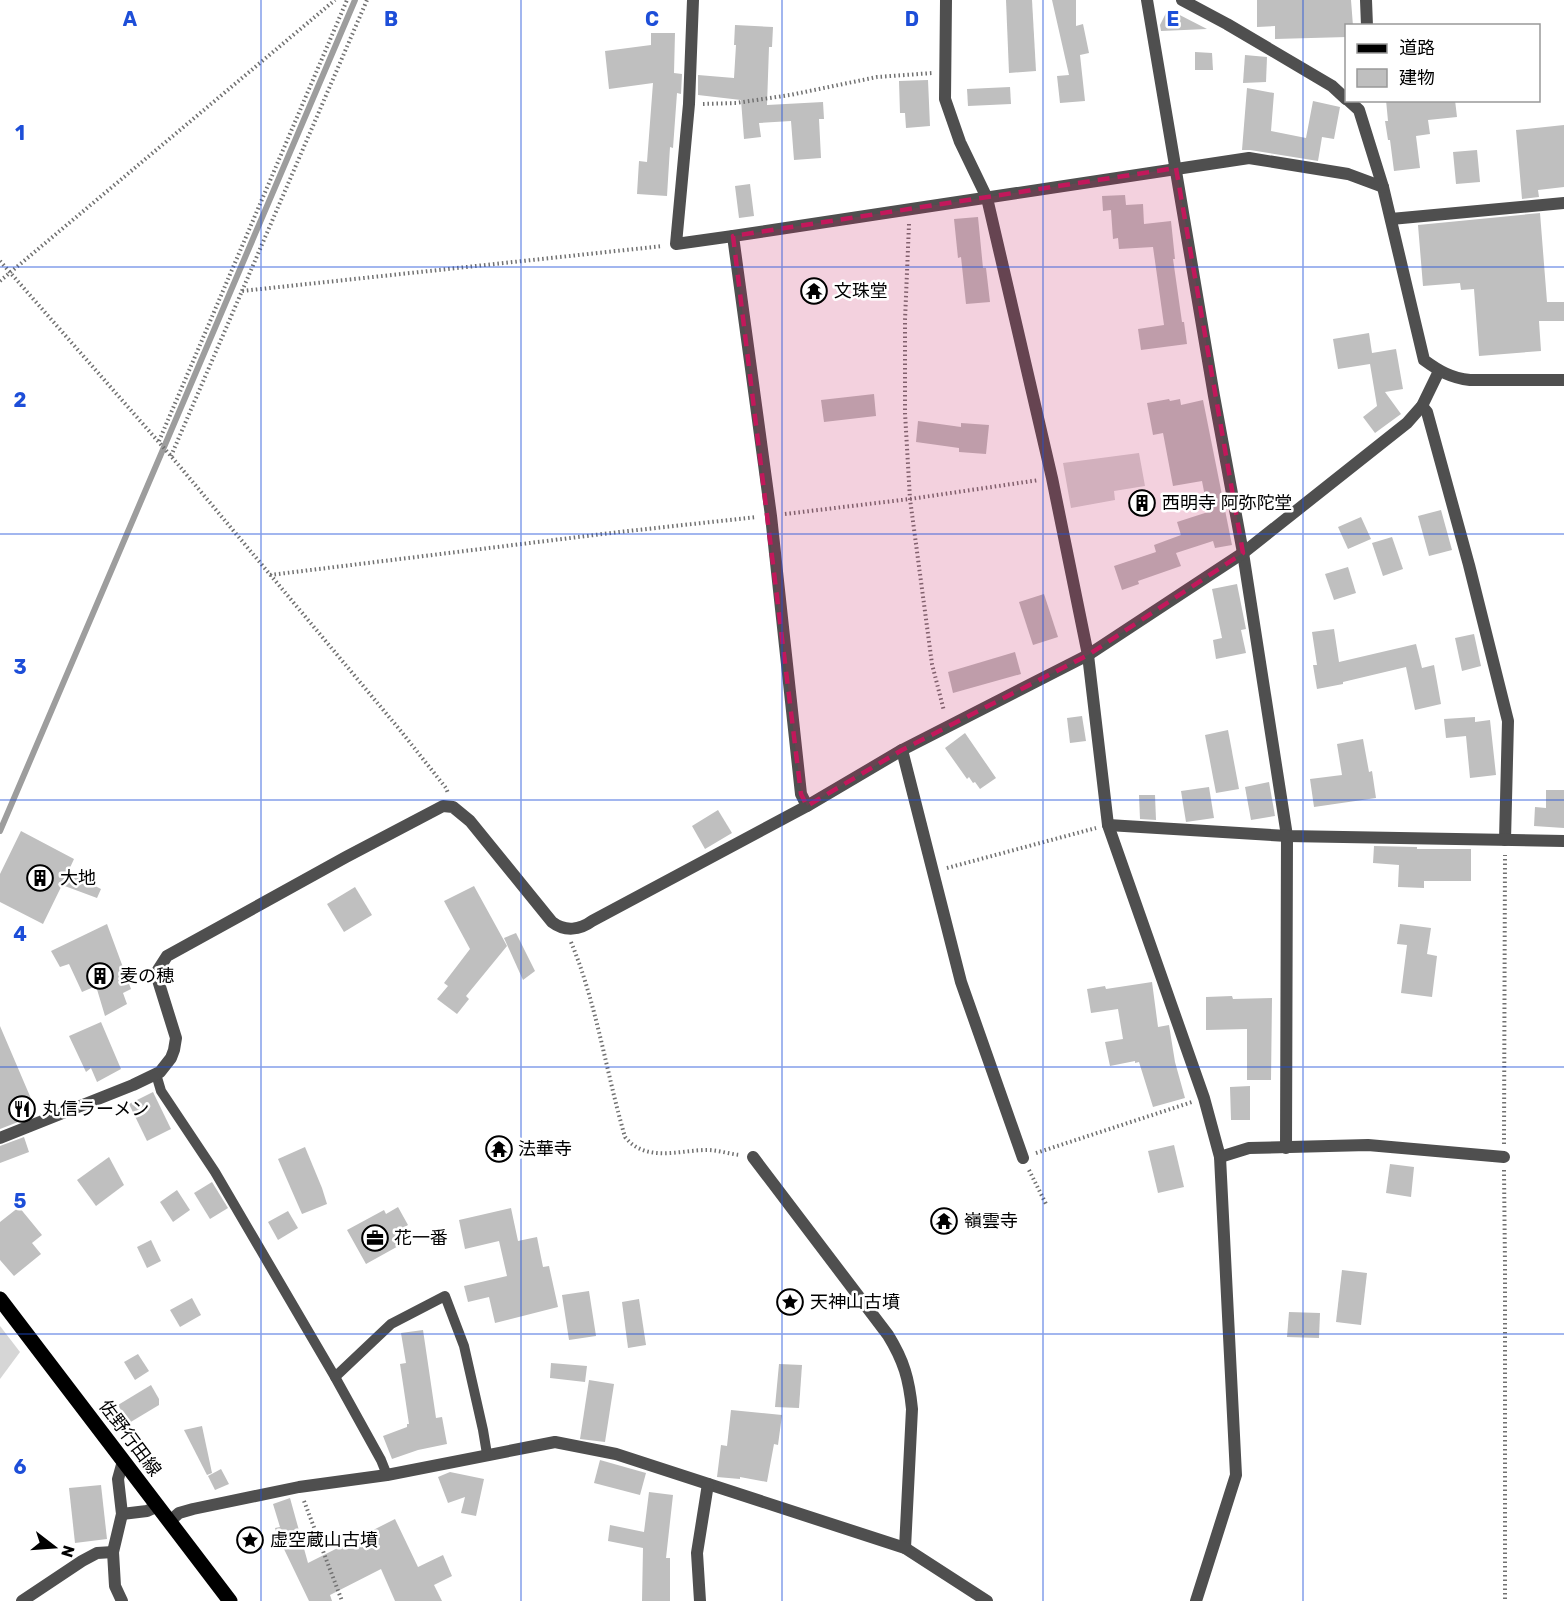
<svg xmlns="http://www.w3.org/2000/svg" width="1564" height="1601" viewBox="0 0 1564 1601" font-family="Rubik,'Noto Sans JP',sans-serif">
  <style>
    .green { fill: #d6d6d6 }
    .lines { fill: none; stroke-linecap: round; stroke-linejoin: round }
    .stream { stroke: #9d9d9d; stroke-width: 6 }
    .building { fill: #bfbfbf }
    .path { stroke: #717171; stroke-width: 4; stroke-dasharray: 1.5 3; stroke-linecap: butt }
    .service { stroke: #4f4f4f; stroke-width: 10 }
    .minor { stroke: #4f4f4f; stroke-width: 12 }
    .primary { stroke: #000; stroke-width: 15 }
    .marked { fill: #c2185b; fill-opacity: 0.2; stroke: #c2185b; stroke-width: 4.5; stroke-dasharray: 12 8; stroke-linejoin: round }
    .grid { fill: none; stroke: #1d4ed8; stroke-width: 1.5; stroke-opacity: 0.55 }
    .labels { text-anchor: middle; stroke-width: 5; stroke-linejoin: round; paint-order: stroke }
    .poi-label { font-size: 18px; fill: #000; stroke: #fff; text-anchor: start }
    .street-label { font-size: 18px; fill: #000; stroke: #fff }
    .grid-label { font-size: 20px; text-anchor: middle; font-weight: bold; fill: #1d4ed8; stroke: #fff; stroke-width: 5; stroke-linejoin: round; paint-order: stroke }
  </style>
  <rect width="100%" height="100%" fill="#fff"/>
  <g class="green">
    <polygon points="1139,453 1145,486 1114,491 1115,500 1071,508 1063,463"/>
    <polygon points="0,1326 20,1352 0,1379"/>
  </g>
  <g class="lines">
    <polyline class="stream" points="0,831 355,0"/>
  </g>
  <g class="building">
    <polygon points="1006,0 1032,0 1036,71 1009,73"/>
    <polygon points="1052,0 1076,0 1076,26 1083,24 1089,53 1080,55 1085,101 1060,103 1057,76 1069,75"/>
    <polygon points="1257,0 1351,0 1353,26 1347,26 1347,37 1275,39 1275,26 1257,27"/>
    <polygon points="1168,9 1207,29 1161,31 1160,25"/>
    <polygon points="735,25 773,27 772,47 769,47 767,105 823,102 824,119 819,119 821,158 794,160 791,121 759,123 761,137 744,139 741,100 698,95 698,75 734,78 736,45 734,45"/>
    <polygon points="651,33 675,33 674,73 682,74 681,94 677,93 673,148 670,147 667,196 637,194 639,161 647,162 653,83 609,89 605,51 651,45"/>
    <polygon points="1195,52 1212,53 1213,70 1195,70"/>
    <polygon points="1245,55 1267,57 1266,82 1243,83"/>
    <polygon points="928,80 930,126 906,128 905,113 900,113 899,81"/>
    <polygon points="1010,87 1011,104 968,106 967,89"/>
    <polygon points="1247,88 1274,93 1271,131 1306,138 1313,101 1340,107 1334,139 1322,137 1318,161 1250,150 1242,150"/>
    <polygon points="1386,100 1455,100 1457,117 1428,120 1430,134 1416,136 1420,168 1394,171 1390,140 1388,140 1385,121 1388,121"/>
    <polygon points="1564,125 1564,187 1538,190 1539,197 1522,199 1516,130"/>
    <polygon points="1477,150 1480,182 1456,184 1453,152"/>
    <polygon points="750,184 754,216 739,218 735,186"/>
    <polygon points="1125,195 1126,205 1143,204 1144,224 1171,221 1175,259 1173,259 1182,322 1184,322 1187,344 1141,350 1138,329 1164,325 1153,247 1119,249 1118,238 1113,239 1111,210 1103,211 1102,196"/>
    <polygon points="1540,213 1547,302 1564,302 1564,321 1539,321 1541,351 1479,356 1474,289 1461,290 1460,283 1423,286 1418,225"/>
    <polygon points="978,217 983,268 986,268 990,302 966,304 961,257 958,258 954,219"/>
    <polygon points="1369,333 1372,353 1396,349 1403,389 1385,392 1401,414 1375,433 1363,417 1377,406 1370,364 1338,369 1333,339"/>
    <polygon points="874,394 876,416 824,422 821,400"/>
    <polygon points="1169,399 1170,401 1180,399 1181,405 1203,400 1232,545 1215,548 1213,541 1176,553 1181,566 1138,581 1139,584 1122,590 1114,566 1156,552 1154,545 1181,535 1177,522 1208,512 1202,481 1173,486 1163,433 1153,435 1147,403"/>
    <polygon points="918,421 961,427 961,423 989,425 986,454 959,452 959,448 916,442"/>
    <polygon points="1148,493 1152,510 1135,514 1131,497"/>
    <polygon points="1441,510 1452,550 1429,556 1418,516"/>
    <polygon points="1361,517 1371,539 1348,549 1338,527"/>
    <polygon points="1392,537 1403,569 1383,576 1372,543"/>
    <polygon points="1348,567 1356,593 1334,600 1325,574"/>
    <polygon points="1237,584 1246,629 1241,630 1246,653 1216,659 1213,640 1222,638 1212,589"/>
    <polygon points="1044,594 1058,637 1033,645 1019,602"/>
    <polygon points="1334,629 1339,662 1416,644 1422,668 1434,665 1441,704 1415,710 1406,667 1343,682 1343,684 1317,689 1313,665 1317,665 1312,632"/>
    <polygon points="1474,634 1481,666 1462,671 1455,638"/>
    <polygon points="1015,652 1021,674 953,693 948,672"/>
    <polygon points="1082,716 1086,741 1070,743 1067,718"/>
    <polygon points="1475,717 1475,722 1490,720 1496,775 1470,778 1466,736 1446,738 1444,719"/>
    <polygon points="1228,730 1239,789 1216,793 1205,735"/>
    <polygon points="965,733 996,778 980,789 975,782 973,783 969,777 967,779 945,748"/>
    <polygon points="1363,739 1369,772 1372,771 1376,798 1314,807 1310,779 1342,775 1337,744"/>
    <polygon points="1269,782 1275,816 1251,820 1245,787"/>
    <polygon points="1209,787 1214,818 1186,822 1181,791"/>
    <polygon points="1546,790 1564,790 1564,828 1534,826 1535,807 1546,808"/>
    <polygon points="1139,795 1155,795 1156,820 1140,819"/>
    <polygon points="718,810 732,833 705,849 692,826"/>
    <polygon points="21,831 74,859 68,872 101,889 97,898 62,885 43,924 0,902 0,874"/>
    <polygon points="1374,846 1417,847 1417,849 1471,849 1471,881 1424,881 1424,888 1398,887 1399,865 1373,863"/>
    <polygon points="474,886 507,946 466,996 469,999 457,1014 437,999 448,986 444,983 470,949 444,901"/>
    <polygon points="355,887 372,915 344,932 327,904"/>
    <polygon points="107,924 131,989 123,993 127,1004 105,1016 96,986 82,992 69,964 60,967 51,951"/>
    <polygon points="1400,924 1431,928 1427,954 1437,956 1432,997 1401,993 1407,945 1397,944"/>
    <polygon points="516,933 535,971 523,980 504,938"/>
    <polygon points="1152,982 1158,1027 1169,1025 1175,1062 1185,1098 1153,1107 1139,1062 1135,1063 1135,1061 1110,1066 1105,1042 1123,1039 1118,1009 1091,1013 1087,989 1105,986 1106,989"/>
    <polygon points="1232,996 1233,999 1272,998 1271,1080 1247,1080 1247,1029 1206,1030 1206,997"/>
    <polygon points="101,1022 121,1069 97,1082 91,1068 86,1072 69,1036"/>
    <polygon points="0,1026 35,1108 16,1118 18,1122 0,1129"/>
    <polygon points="1250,1086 1250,1120 1231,1120 1230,1087"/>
    <polygon points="153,1092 171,1129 147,1141 129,1104"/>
    <polygon points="24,1137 29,1152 0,1163 0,1146"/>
    <polygon points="1174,1145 1184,1187 1158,1193 1148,1151"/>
    <polygon points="305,1147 322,1188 327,1204 302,1214 278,1159"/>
    <polygon points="109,1157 124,1185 96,1206 77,1180"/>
    <polygon points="1390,1164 1414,1167 1411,1197 1386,1193"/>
    <polygon points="212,1182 228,1208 210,1219 194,1193"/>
    <polygon points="177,1190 190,1210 173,1222 160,1202"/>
    <polygon points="19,1207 42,1235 32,1243 41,1254 14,1276 0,1260 0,1222"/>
    <polygon points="398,1207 408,1225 396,1232 402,1244 366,1264 347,1230 384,1210 386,1214"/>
    <polygon points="511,1208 518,1241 537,1237 543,1267 549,1266 558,1307 495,1323 489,1297 468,1302 464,1286 507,1276 499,1241 465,1249 459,1220"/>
    <polygon points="288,1211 298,1228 278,1240 268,1222"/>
    <polygon points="151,1240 161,1261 147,1268 137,1247"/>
    <polygon points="1342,1270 1367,1273 1361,1325 1336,1322"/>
    <polygon points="589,1291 596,1336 569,1340 562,1295"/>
    <polygon points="192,1298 201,1315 180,1327 170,1310"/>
    <polygon points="639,1299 646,1345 628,1348 622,1302"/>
    <polygon points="1289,1312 1320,1313 1319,1338 1287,1337"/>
    <polygon points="423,1330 436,1418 442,1417 447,1444 418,1450 392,1459 383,1436 407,1427 407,1424 409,1424 400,1364 406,1363 401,1333"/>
    <polygon points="138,1354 149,1371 135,1380 124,1362"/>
    <polygon points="551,1363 587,1366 585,1382 550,1378"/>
    <polygon points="779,1364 802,1365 799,1408 775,1407"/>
    <polygon points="589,1380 614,1384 605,1442 580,1439"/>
    <polygon points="151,1385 159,1399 159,1405 129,1423 118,1405"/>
    <polygon points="731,1410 782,1415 778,1445 774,1444 767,1482 740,1477 740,1479 717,1477 721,1445 727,1446"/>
    <polygon points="202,1426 212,1473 207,1475 184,1430"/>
    <polygon points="600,1460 646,1473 640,1495 594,1483"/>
    <polygon points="221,1469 229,1484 215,1490 208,1476"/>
    <polygon points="450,1472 484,1479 476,1516 461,1513 465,1497 448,1503 438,1477"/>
    <polygon points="101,1485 107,1539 75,1543 69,1488"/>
    <polygon points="649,1492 673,1495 666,1558 670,1558 670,1601 642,1601 643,1548 608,1541 610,1525 644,1532"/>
    <polygon points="290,1498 308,1563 395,1519 418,1567 443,1555 452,1576 434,1585 442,1601 395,1601 381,1569 330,1595 332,1601 309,1601 283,1547 281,1548 275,1528 280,1527 273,1504"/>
  </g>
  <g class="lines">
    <g class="path">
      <polyline points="703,104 736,103 790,95 877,77 933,73"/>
      <polyline points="909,224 905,320 905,413 910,499 932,664 944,711"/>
      <polyline points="0,261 171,456 400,730 446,788 448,793"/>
      <polyline points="0,281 335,0"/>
      <polyline points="242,291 367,0"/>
      <polyline points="159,441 347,0"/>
      <polyline points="171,456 242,291 663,246"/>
      <polyline points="785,514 910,499 1039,480"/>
      <polyline points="270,575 619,532 757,517"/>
      <polyline points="947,868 1096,828"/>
      <path d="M571 942C597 1005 606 1072 625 1137 646 1163 679 1150 707 1150 718 1150 729 1154 740 1155"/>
      <polyline points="1504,1144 1505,855"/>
      <polyline points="1036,1153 1192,1102"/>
      <polyline points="1029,1170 1046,1204"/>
      <polyline points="1504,1170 1505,1266 1505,1601"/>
      <polyline points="304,1501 342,1601"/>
    </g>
    <g class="service">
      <polyline points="156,1074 161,1091 215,1172 335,1377 381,1460 387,1475"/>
      <polyline points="335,1377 391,1324 445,1296 464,1346 483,1430 487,1454"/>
    </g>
    <g class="minor">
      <polyline points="693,0 689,104 676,244 733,236"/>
      <polyline points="946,0 945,99 960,142 987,198 1052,478 1088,655 1108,825 1204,1098 1220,1157 1236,1475 1196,1601"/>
      <polyline points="1147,0 1214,396 1243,553 1287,836 1286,1148"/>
      <polyline points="1182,0 1227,24 1332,86 1346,99"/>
      <polyline points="1366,0 1367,26"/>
      <path d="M1348 100 1359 110 1383 187 1424 360C1439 371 1451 378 1470 380H1564"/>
      <polyline points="1391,219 1564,203"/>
      <polyline points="1422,406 1427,412 1469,565 1508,721 1505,840"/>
      <polyline points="807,806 801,794 771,516 733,236 1249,158 1348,174 1383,187"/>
      <polyline points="1108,825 1287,836 1564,841"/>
      <path d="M0 1138 133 1085 160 1072 171 1058 174 1050 176 1038 157 977 158 970 167 956 346 857 443 806 453 807 470 821 552 922C565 932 580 930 592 921L807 806 902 750"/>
      <path d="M753 1157 888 1335C904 1361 909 1379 912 1409L905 1548"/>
      <polyline points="1220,1157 1249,1148 1368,1145 1504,1157"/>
      <polyline points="1023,1158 961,982 902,750 1088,655 1243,553 1407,423 1422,406 1439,371"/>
      <polyline points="122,1514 147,1511 158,1506"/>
      <polyline points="170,1521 179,1513 193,1509 299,1487 387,1475 555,1442 616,1454 905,1548 987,1601"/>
      <polyline points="22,1601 82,1561 97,1553 113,1552"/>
      <polyline points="122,1601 115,1586 113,1552 122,1514 118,1479 123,1461"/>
      <polyline points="700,1601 697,1553 708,1484"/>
    </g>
    <polyline class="primary" points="0,1299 230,1601"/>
  </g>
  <path class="marked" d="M1176 168 1243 553 1088 655 902 750 807 806 801 794 733 236Z"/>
  <path class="grid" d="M261 0V1601M521 0V1601M782 0V1601M1043 0V1601M1303 0V1601M0 267H1564M0 534H1564M0 800H1564M0 1067H1564M0 1334H1564"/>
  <defs>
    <g id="temple-ring" transform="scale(1.35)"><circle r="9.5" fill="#fff" stroke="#000" stroke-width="1.5"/><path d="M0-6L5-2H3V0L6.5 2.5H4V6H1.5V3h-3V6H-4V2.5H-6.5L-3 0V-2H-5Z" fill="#000"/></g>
    <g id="building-ring" transform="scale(1.35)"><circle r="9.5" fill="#fff" stroke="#000" stroke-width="1.5"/><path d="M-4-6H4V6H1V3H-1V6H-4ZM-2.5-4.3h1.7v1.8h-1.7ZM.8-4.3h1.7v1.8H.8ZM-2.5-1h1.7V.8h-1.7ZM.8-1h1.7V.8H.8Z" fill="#000"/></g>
    <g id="restaurant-ring" transform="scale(1.35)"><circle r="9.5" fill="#fff" stroke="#000" stroke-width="1.5"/><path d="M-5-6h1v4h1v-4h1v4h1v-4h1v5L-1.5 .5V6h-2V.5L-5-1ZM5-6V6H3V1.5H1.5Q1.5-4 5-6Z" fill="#000"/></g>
    <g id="office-ring" transform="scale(1.35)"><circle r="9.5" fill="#fff" stroke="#000" stroke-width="1.5"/><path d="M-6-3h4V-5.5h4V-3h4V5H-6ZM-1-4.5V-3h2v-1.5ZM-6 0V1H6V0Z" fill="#000"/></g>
    <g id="sight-ring" transform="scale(1.35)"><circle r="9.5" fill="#fff" stroke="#000" stroke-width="1.5"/><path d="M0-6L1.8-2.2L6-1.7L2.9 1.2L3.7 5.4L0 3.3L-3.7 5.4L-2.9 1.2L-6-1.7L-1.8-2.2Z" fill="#000"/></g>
  </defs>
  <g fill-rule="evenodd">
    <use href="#temple-ring" x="814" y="291"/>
    <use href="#building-ring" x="1142" y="503"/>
    <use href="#building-ring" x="40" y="878"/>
    <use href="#building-ring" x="100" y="976"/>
    <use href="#restaurant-ring" x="22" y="1109"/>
    <use href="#temple-ring" x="499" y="1149"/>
    <use href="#temple-ring" x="944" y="1221"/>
    <use href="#office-ring" x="375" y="1238"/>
    <use href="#sight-ring" x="790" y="1302"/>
    <use href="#sight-ring" x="250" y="1540"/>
  </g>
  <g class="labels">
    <g class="poi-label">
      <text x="834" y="297">文珠堂</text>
      <text x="1162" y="509">西明寺 阿弥陀堂</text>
      <text x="60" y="884">大地</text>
      <text x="120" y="982">麦の穂</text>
      <text x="42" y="1115">丸信ラーメン</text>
      <text x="518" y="1155">法華寺</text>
      <text x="964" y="1227">嶺雲寺</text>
      <text x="394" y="1244">花一番</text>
      <text x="810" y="1308">天神山古墳</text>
      <text x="270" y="1546">虚空蔵山古墳</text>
    </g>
    <g class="street-label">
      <text transform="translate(130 1438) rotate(53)" y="6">佐野行田線</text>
    </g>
  </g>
  <g class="grid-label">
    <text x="130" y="26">A</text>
    <text x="391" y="26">B</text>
    <text x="652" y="26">C</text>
    <text x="912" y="26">D</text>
    <text x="1173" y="26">E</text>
    <text x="20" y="140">1</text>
    <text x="20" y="407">2</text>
    <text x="20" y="674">3</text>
    <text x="20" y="941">4</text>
    <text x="20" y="1208">5</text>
    <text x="20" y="1474">6</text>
  </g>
  <rect x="1345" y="24" width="195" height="78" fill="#ffffff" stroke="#999999" stroke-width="1.5"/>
  <rect x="1357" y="44" width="30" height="9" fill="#000000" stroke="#999999" stroke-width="1.5"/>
  <text x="1399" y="54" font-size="18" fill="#000000">道路</text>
  <rect x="1357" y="69" width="30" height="18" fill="#bfbfbf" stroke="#999999" stroke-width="1.5"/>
  <text x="1399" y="84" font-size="18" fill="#000000">建物</text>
  <g transform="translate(54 1547) rotate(107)" stroke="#ffffff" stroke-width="4.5" paint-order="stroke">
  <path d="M0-4.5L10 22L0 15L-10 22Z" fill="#000000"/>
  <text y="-9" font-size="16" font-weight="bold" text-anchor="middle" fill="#000000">N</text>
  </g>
</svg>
